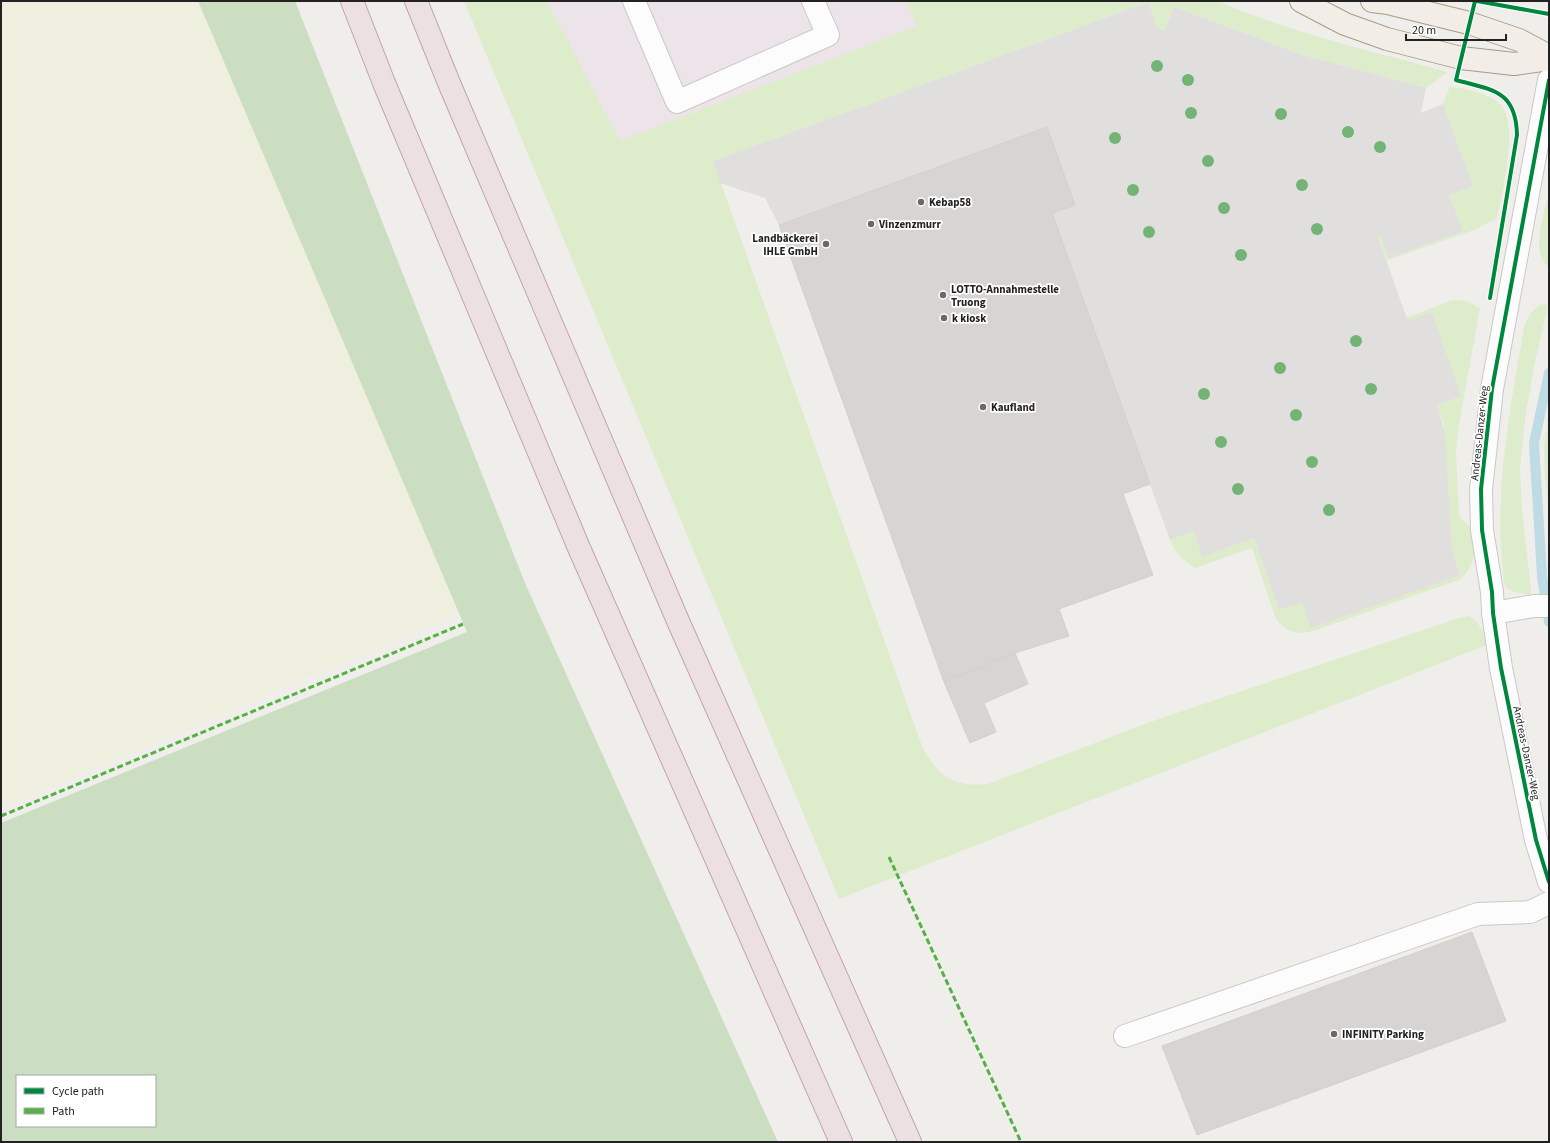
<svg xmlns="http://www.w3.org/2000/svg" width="1550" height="1143" viewBox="0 0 1550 1143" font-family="'Source Sans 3',sans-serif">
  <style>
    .industrial { fill: #ede4e9 }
    .farmland { fill: #efefdf }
    .grass { fill: #ddeccb }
    .forest { fill: #cbdec1; fill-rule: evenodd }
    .parking { fill: #e0dfde }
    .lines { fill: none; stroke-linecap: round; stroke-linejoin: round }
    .stream { stroke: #bfdbe3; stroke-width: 10 }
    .building { fill: #d7d4d2; stroke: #d3d0cc }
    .minor-casing { stroke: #c9c8c7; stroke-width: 24 }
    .major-casing { stroke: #a79c86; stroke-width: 24 }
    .highway-casing { stroke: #c5a2ac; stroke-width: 24 }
    .minor { stroke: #fdfcfc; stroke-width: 22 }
    .major { stroke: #f3ede7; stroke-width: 22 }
    .highway { stroke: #ece0e2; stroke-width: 22 }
    .quiet { stroke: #55b145; stroke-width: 3; stroke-dasharray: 6 3; stroke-linecap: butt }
    .cycleway-casing { stroke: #fff; stroke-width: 6 }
    .cycleway { stroke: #00873e; stroke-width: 4 }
    .tree { fill: #73b476 }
    .poi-dot { fill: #6a6968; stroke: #fff; stroke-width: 1.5 }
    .labels { text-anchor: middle; stroke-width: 3.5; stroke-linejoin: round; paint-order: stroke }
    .poi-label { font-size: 11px; font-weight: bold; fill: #222; stroke: #fff; text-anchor: start }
    .street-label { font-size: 11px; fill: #222; stroke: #fff }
  </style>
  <rect width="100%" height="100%" fill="#f0eeeb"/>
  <polygon class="industrial" points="547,1 906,1 917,26 620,142"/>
  <polygon class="farmland" points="1,1 198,1 459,614 1,809"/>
  <g class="grass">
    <path d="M464 1H547L620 141 917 26 906 1H1218C1291 33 1371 51 1448 72L1426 88 1303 55 1174 7 1165 30 1157 29 1149 2 713 161 923 749C941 778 953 787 988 784L1150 722 1459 618 1469 616C1482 625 1483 631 1487 645L839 899Z"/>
    <path d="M1450 86C1466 90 1489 92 1501 105 1519 124 1502 194 1497 218L1474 230 1388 260 1386 259 1377 235 1380 233 1389 258 1454 207 1449 195 1473 186 1443 104Z"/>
    <path d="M1549 192V267C1529 254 1545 212 1549 192Z"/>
    <path d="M1452 300 1466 301 1480 308 1458 430 1456 451 1459 515C1461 521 1466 521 1469 526 1481 542 1474 569 1459 580L1313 631C1295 635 1288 633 1276 619L1252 548 1195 568C1183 561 1175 552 1170 540L1194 531 1202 557 1254 538 1279 610 1302 601 1460 575 1452 550 1444 426 1437 405 1460 396 1432 312 1408 322 1406 318Z"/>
    <path d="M1541 304 1548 305 1534 367 1525 418 1520 469 1522 510 1531 589 1530 595 1514 592 1505 587C1492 499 1509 415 1524 328 1527 317 1531 311 1541 304Z"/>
    <polygon points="1549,416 1549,510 1545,479 1544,446"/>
  </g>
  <path class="forest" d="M198 1H295L525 583 778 1142H1V823L467 632ZM17 1076H155V1126H17Z"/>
  <polygon class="parking" points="1149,2 1157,29 1165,30 1174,7 1303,55 1426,88 1421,113 1443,104 1473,186 1449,195 1463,231 1389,258 1380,234 1377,235 1408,321 1432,312 1461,396 1437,405 1445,433 1452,550 1460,575 1311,628 1302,602 1279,610 1254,538 1202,557 1194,531 1170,540 1052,213 1074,205 1047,127 779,225 765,198 720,183 713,161"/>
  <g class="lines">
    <polyline class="stream" points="1549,373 1534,443 1542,576 1549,622"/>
  </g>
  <g class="building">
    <polygon points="1047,127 1075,205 1052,213 1150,484 1123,494 1153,575 1059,609 1069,636 1015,653 944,682 779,225"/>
    <polygon points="1015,653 1028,684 984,703 996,732 970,743 944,682"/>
    <polygon points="1472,932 1506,1021 1197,1135 1162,1046"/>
  </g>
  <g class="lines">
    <g class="minor-casing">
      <g id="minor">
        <polyline points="634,1 677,102 828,35 813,1"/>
        <polyline points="1549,80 1492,389 1481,489 1482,530 1492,592 1493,613 1501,668 1536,840 1549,882"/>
        <polyline points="1493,613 1534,606 1549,606"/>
        <polyline points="1125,1036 1478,914 1530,912 1549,903"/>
      </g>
    </g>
    <g class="major-casing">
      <g id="major">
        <polyline points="1301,1 1345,24 1387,39 1461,58 1514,64 1549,59"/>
        <polyline points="1372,1 1388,3 1469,23 1519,40 1549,56"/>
      </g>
    </g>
    <g class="highway-casing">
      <g id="highway">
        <polyline points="352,1 384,83 579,548 841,1142"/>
        <polyline points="416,1 449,83 678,621 910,1142"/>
      </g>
    </g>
    <use href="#minor" class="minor"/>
    <use href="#major" class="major"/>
    <use href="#highway" class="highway"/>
    <g class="quiet">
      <polyline points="1,816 463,624"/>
      <polyline points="889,857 1021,1142"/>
    </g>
    <g class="cycleway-casing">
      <g id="cycleway">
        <path d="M1475 1 1456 80C1492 90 1516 90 1517 135L1490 298"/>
        <polyline points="1477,1 1549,14"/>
        <polyline points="1549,80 1492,389 1481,489 1482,530 1492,592 1493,613 1501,668 1536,840 1549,882"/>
      </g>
    </g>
    <use href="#cycleway" class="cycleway"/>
  </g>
  <g class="tree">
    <circle cx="1157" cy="66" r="6"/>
    <circle cx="1188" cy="80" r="6"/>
    <circle cx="1191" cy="113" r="6"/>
    <circle cx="1281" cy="114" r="6"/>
    <circle cx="1348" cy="132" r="6"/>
    <circle cx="1115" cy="138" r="6"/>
    <circle cx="1380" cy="147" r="6"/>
    <circle cx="1208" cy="161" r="6"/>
    <circle cx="1302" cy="185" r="6"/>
    <circle cx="1133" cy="190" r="6"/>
    <circle cx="1224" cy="208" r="6"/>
    <circle cx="1317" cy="229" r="6"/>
    <circle cx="1149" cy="232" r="6"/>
    <circle cx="1241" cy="255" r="6"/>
    <circle cx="1356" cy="341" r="6"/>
    <circle cx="1280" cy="368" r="6"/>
    <circle cx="1371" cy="389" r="6"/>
    <circle cx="1204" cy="394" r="6"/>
    <circle cx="1296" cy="415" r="6"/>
    <circle cx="1221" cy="442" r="6"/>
    <circle cx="1312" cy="462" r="6"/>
    <circle cx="1238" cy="489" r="6"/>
    <circle cx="1329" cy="510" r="6"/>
  </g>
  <g class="poi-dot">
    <circle cx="921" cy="202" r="4"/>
    <circle cx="871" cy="224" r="4"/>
    <circle cx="826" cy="244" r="4"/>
    <circle cx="943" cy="295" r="4"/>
    <circle cx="944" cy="318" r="4"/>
    <circle cx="983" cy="407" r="4"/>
    <circle cx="1334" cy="1034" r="4"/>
  </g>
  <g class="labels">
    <g class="poi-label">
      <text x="929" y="206">Kebap58</text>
      <text x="879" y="228">Vinzenzmurr</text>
      <text x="818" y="242" text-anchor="end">Landbäckerei<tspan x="818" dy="13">IHLE GmbH</tspan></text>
      <text x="951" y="293">LOTTO-Annahmestelle<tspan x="951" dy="13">Truong</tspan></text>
      <text x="952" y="322">k kiosk</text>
      <text x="991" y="411">Kaufland</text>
      <text x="1342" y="1038">INFINITY Parking</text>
    </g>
    <g class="street-label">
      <text transform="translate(1479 433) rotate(-84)" y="4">Andreas-Danzer-Weg</text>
      <text transform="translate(1527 753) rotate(78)" y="4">Andreas-Danzer-Weg</text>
    </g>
  </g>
  <rect width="1550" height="1143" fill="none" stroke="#222222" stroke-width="4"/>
  <rect x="16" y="1075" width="140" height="52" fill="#ffffff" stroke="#a7a7a7"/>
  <rect x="24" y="1088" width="20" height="6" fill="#00873e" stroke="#a7a7a7"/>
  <text x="52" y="1095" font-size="12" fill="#222222">Cycle path</text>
  <rect x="24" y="1108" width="20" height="6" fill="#55b145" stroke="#a7a7a7"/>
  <text x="52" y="1115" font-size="12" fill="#222222">Path</text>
  <path d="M1406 34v6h100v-6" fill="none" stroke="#222222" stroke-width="2"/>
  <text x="1412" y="34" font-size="12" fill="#222222" stroke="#ffffff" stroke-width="3" paint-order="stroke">20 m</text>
</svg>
